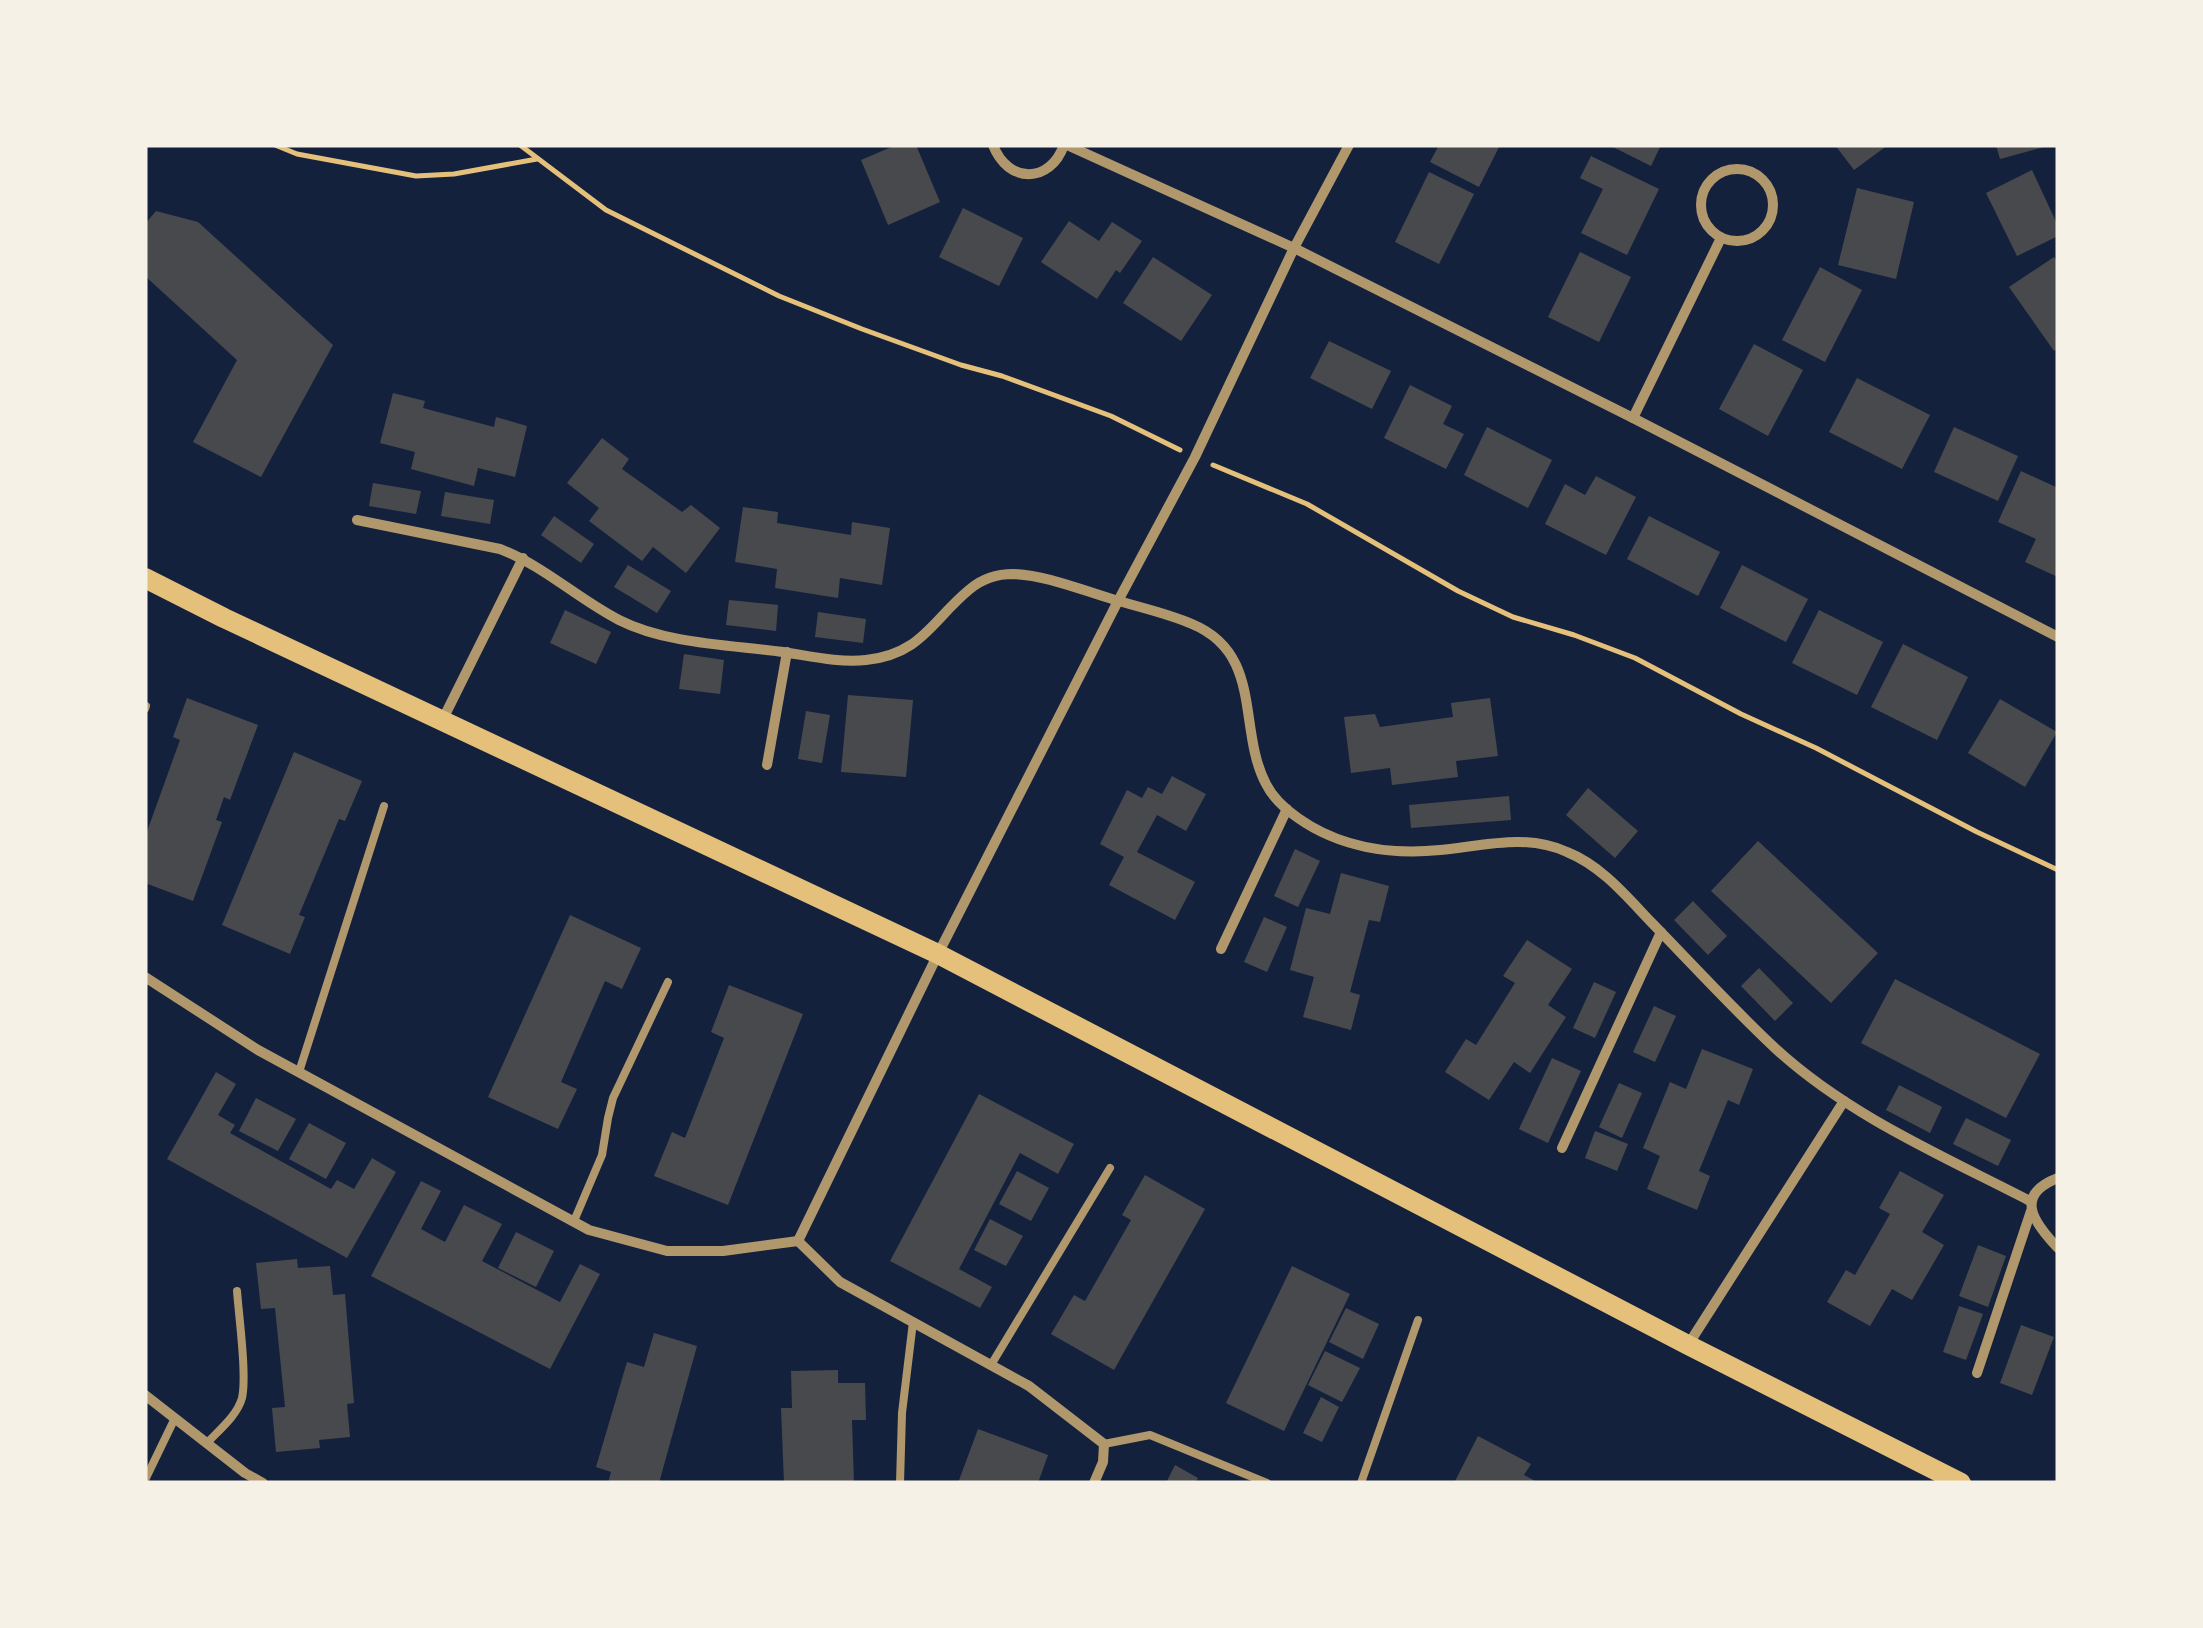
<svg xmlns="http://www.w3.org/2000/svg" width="2203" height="1628" viewBox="0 0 2203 1628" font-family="'IBM Plex Serif',serif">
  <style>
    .building { fill: #48494c }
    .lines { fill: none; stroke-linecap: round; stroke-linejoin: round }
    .path { stroke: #e5c07b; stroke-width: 5 }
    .service { stroke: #b1986c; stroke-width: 8 }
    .minor { stroke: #b1986c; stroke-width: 10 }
    .secondary { stroke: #e5c07b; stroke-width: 20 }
  </style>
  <rect width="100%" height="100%" fill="#14213d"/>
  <g class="building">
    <polygon points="896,145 916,145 940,202 888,225 861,160"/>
    <polygon points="1439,145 1500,145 1479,187 1430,162"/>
    <polygon points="1609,145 1661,145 1651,166"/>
    <polygon points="1835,145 1888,145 1854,170"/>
    <polygon points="1996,145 2048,145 2048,146 2000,159"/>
    <polygon points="1591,156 1659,189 1627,255 1581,233 1603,189 1580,178"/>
    <polygon points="2032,170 2058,226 2058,236 2017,256 1986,193"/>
    <polygon points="1429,172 1474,194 1439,264 1395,242"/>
    <polygon points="1857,188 1914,202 1896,279 1838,265"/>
    <polygon points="963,208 1023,238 999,286 939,257"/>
    <polygon points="156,211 198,222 333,345 261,477 193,442 237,360 145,276 145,224"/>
    <polygon points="1069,221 1099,241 1112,222 1142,241 1120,273 1116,270 1097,299 1041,262"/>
    <polygon points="1580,252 1631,277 1599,342 1548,317"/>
    <polygon points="1153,257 1212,295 1181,341 1123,303"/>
    <polygon points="2054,257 2058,263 2058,348 2054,351 2009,287"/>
    <polygon points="1820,267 1862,290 1825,362 1782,340"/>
    <polygon points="1329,341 1391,371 1372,409 1310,378"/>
    <polygon points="1754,344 1803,370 1768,436 1719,409"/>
    <polygon points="1857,378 1930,415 1902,469 1829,432"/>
    <polygon points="1410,385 1452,406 1443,424 1464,434 1446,469 1384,438"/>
    <polygon points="393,393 425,401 423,408 494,427 496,417 527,426 515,477 478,468 474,486 411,469 415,452 380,443"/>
    <polygon points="1487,427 1552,460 1528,508 1464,475"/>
    <polygon points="1954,427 2018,456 1998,501 1934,472"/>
    <polygon points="602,438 629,459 622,469 682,512 691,505 720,528 686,573 653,547 642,561 589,521 599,508 567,483"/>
    <polygon points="2021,471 2058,488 2058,577 2025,562 2036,539 1998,522"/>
    <polygon points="1596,476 1636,497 1606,555 1545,524 1565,484 1585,495"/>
    <polygon points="373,483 421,491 416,514 369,506"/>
    <polygon points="445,492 494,500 490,524 441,516"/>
    <polygon points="743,507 778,512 777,523 851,535 852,522 890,528 882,585 840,578 838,598 775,588 777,569 735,562"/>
    <polygon points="554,516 594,544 581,563 541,535"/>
    <polygon points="1649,516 1720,552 1698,596 1627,559"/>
    <polygon points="628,565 671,591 657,613 614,587"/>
    <polygon points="1742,565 1808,599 1786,642 1720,608"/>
    <polygon points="729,600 778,605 776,631 726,625"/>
    <polygon points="565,610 611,632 596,664 550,643"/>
    <polygon points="1819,610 1883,642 1857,695 1792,663"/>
    <polygon points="818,612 866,619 863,643 815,637"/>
    <polygon points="1903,644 1968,677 1937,740 1871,707"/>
    <polygon points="684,654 724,660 720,694 679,689"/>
    <polygon points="848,695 913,700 906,777 841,772"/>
    <polygon points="187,698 258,725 230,800 224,797 216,820 222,822 193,901 145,883 145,837 180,740 173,737"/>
    <polygon points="1490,698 1498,756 1456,761 1458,777 1392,785 1390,768 1351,773 1344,717 1375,714 1380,727 1453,717 1451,703"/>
    <polygon points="2000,699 2057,732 2025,787 1968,753"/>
    <polygon points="806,711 830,715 822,763 798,759"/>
    <polygon points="294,752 362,781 345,821 339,819 299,915 305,917 290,954 222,925"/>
    <polygon points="1172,776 1206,794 1186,831 1157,815 1137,852 1195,882 1175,920 1109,885 1124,857 1100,844 1127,790 1142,798 1148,787 1162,794"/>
    <polygon points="1588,788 1638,831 1615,858 1566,815"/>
    <polygon points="1509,796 1511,820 1411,828 1409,805"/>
    <polygon points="1758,841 1878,953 1831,1003 1711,891"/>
    <polygon points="1295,849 1320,861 1298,907 1274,896"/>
    <polygon points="1341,873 1389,886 1380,922 1369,920 1350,992 1360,995 1351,1030 1303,1017 1314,977 1290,970 1306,908 1330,914"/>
    <polygon points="1693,901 1727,936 1708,955 1674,920"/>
    <polygon points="570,915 641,948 622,989 605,981 561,1082 577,1089 558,1129 488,1097"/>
    <polygon points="1264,917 1287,927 1267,972 1244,962"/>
    <polygon points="1527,940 1572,969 1548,1005 1566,1017 1530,1073 1514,1062 1489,1100 1445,1072 1466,1039 1476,1045 1515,983 1503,976"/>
    <polygon points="1759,968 1793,1003 1775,1021 1741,986"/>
    <polygon points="1895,979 2040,1054 2006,1118 1861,1043"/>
    <polygon points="1594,982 1616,992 1595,1038 1573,1028"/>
    <polygon points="729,985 803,1014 728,1205 654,1176 672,1132 685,1138 724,1038 711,1032"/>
    <polygon points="1654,1006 1676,1016 1655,1062 1633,1052"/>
    <polygon points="1702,1049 1753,1069 1739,1105 1728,1100 1699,1171 1710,1176 1697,1210 1647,1189 1660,1156 1643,1148 1670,1082 1686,1089"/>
    <polygon points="1552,1058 1581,1071 1548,1143 1519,1129"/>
    <polygon points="216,1072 236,1084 218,1115 235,1125 230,1133 331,1189 337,1180 354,1189 372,1158 396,1172 347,1258 167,1159"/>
    <polygon points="1619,1083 1642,1093 1622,1138 1599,1127"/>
    <polygon points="1899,1085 1942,1107 1930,1133 1886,1110"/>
    <polygon points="979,1094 1074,1144 1058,1174 1020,1153 959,1269 992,1287 980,1308 890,1261"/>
    <polygon points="256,1098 296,1119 278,1151 239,1131"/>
    <polygon points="1966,1118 2011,1140 1998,1166 1953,1144"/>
    <polygon points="309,1123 346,1143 326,1179 289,1159"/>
    <polygon points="1595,1131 1628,1144 1617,1171 1585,1158"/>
    <polygon points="1017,1171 1049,1188 1031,1221 999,1204"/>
    <polygon points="1900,1171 1944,1195 1922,1232 1944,1245 1912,1300 1892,1289 1870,1326 1827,1302 1846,1270 1855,1275 1890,1214 1879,1208"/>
    <polygon points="1145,1175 1205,1209 1114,1370 1051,1334 1074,1295 1085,1301 1131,1220 1122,1215"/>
    <polygon points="421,1181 441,1191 421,1229 445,1242 464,1205 502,1224 482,1261 560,1302 580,1264 600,1274 550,1369 371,1276"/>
    <polygon points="990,1219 1023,1236 1006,1266 974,1250"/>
    <polygon points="516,1232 554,1251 536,1287 498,1268"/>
    <polygon points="1978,1245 2006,1256 1988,1307 1959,1296"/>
    <polygon points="297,1259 298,1268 330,1266 333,1295 345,1294 354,1403 347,1404 350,1437 319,1440 320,1448 276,1452 272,1408 285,1407 275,1308 261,1309 256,1263"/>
    <polygon points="1292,1266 1350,1294 1284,1431 1226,1403"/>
    <polygon points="1959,1306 1983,1314 1966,1360 1943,1352"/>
    <polygon points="1346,1308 1379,1324 1363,1359 1329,1342"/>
    <polygon points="2021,1325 2054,1337 2032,1395 2000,1383"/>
    <polygon points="654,1333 697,1346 659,1483 608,1483 611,1472 596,1467 627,1362 644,1367"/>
    <polygon points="1325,1351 1360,1368 1342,1402 1308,1385"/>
    <polygon points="838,1370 838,1383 865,1383 866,1420 852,1420 854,1483 784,1483 781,1408 792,1408 791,1371"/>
    <polygon points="1321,1397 1339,1407 1322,1442 1303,1433"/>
    <polygon points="978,1429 1048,1455 1038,1483 958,1483"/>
    <polygon points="1478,1436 1531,1464 1524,1475 1539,1483 1454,1483"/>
    <polygon points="1175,1465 1198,1478 1195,1483 1166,1483"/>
  </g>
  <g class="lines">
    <g class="path">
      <polyline points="275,145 297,154 416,176 454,174 537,159"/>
      <polyline points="520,145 606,210 779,296 862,329 961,365 1002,376 1111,416 1180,450"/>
      <polyline points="1213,465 1307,504 1458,591 1513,617 1574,635 1635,658 1741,714 1816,748 1977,832 2058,870"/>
    </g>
    <g class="service">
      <polyline points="145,709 146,706"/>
      <polyline points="299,1072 384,806"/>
      <polyline points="574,1221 602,1155 608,1118 613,1098 668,982"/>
      <polyline points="991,1365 1110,1168"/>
      <path d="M207 1443C219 1430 237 1416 242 1398 247 1376 239 1317 237 1291"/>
      <polyline points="1104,1444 1150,1435 1267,1483"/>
      <polyline points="145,1480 175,1418"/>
      <polyline points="900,1483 902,1413 913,1322"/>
      <polyline points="1361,1483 1418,1320"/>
    </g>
    <g class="minor">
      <path d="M993 145C1008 184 1050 184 1064 145"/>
      <polyline points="1067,145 1294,248 1633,418 2058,637"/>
      <circle cx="1737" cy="205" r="36"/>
      <polyline points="1633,418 1721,238"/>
      <path d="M357 520 500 549C544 566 578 599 619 620 666 644 731 645 783 652 810 656 839 663 866 660 922 654 932 620 970 589 982 579 998 574 1013 574 1046 575 1081 590 1112 599 1138 607 1167 613 1192 624 1264 654 1237 729 1266 784 1273 798 1285 809 1298 818 1339 847 1390 855 1440 850 1483 846 1525 833 1567 852 1602 866 1627 897 1652 923 1693 965 1733 1009 1776 1049 1849 1116 1943 1156 2030 1201"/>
      <polyline points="442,721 523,558"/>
      <polyline points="767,765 787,652"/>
      <polyline points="1221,949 1287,809"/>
      <polyline points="145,977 258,1050 589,1230 667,1251 723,1251 798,1241 840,1282 1029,1386 1104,1444 1103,1462 1094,1483"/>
      <polyline points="1562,1148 1661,932"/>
      <path d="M2058 1178C2013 1195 2034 1223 2058 1248"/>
      <polyline points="798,1241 938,954 1118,601 1195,457 1294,248 1349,145"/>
      <polyline points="1688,1345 1844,1101"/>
      <polyline points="1977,1373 2031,1211"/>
      <polyline points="145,1395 245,1473 263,1483"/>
    </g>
    <polyline class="secondary" points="145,578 224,618 938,954 1688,1345 1961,1483"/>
  </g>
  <rect width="2203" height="1628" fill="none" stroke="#f6f1e7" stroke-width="295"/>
</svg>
